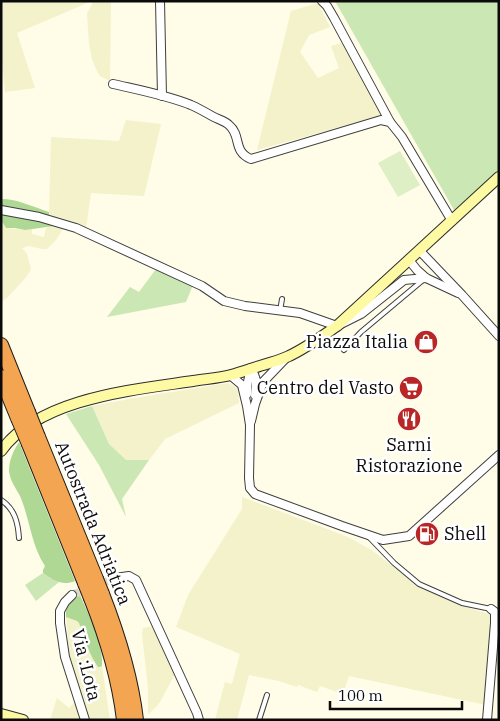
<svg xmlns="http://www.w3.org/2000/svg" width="500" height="721" viewBox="0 0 500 721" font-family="'IBM Plex Serif',serif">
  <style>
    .farmland { fill: #f3f2ca }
    .green { fill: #cbe8b4 }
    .forest { fill: #aed893 }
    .pitch { fill: #deefc5 }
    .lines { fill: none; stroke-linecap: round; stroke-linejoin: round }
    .street-tunnel { stroke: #dad8c7; stroke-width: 8; stroke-dasharray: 8 4; stroke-linecap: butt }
    .lane-casing { stroke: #3e3e3e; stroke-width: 6 }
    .street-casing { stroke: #3e3e3e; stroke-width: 10 }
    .secondary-casing { stroke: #2d2d2d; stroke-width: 12 }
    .highway-casing { stroke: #1c1c1c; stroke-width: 16 }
    .lane { stroke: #fff; stroke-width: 4 }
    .street { stroke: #fff; stroke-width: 8 }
    .secondary { stroke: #fefaa4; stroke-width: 10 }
    .highway { stroke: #f3a552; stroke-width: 14 }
    .highway-bridge-casing { stroke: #1c1c1c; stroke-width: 16; stroke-linecap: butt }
    .highway-bridge { stroke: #f3a552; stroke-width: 14 }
    .labels { text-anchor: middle; stroke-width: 5; stroke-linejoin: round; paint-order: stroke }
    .poi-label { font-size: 18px; fill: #0b0b0b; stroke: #fff; text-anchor: end }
    .street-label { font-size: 18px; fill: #0b0b0b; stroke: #fff }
  </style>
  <rect width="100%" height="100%" fill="#fffce8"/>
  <g class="farmland">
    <polygon points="1,1 92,1 17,33 35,88 5,92 1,49"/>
    <polygon points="94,1 111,1 110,81 100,76 97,71 92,59 89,44 87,13"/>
    <polygon points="318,3 330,27 309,35 300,52 318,78 339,68 331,46 341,43 350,47 384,115 257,150 291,11"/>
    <polygon points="126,120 161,124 144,196 91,193 86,229 49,215 51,137 119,141"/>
    <polygon points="1,220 6,228 25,230 32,229 32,234 44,237 46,228 49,227 54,223 64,227 56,240 47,249 42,249 28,246 22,248 27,254 31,269 27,276 8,297 1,302"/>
    <polygon points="228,383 238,388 239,403 165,439 149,460 126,460 123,458 109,444 92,406 134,398"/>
    <polygon points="242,497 348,537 373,551 419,587 466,607 489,614 493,621 486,705 349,676 343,694 320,686 317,692 298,685 297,687 279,681 249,675 237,720 215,720 225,682 232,684 240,654 176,627 188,595 242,509"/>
    <polygon points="66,617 77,621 79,623 87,645 95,663 100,667 102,666 110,720 87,720 69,654"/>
    <polygon points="153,626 175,674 160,702 155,708 148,714 148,688 142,634 143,628"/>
    <polygon points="57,698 69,708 77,700 81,720 50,720"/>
  </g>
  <g class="green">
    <polygon points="335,1 499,1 499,171 454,210"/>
    <polygon points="156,269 193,285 186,302 107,317 130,287 139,292"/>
    <polygon points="92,406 109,444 126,460 149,460 122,499 126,517 99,465 66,414"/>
    <polygon points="43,573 50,578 59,582 36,601 25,585"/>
  </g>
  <g class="forest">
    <path d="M1 199C18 199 33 207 49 212V215L55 217 54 226 25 230 15 228H6L1 220Z"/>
    <path d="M19 442 75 581C63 586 54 581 43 573V570L45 566C31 545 30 519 20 496 16 488 10 481 9 471 9 461 13 451 19 442Z"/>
    <path d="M79 593C88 613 104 645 102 666L100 667H98C89 654 84 638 79 623L77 621 66 617C65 606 70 599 79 593Z"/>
  </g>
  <polygon class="pitch" points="400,151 420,185 398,197 378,163"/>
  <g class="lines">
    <polyline class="street-tunnel" points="72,595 115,578"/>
    <g class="lane-casing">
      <g id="lane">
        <polyline points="280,311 282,299"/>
        <polyline points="344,350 361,332 423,280"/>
        <path d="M1 500C15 509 18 523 19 538"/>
        <polyline points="369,537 394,563 419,584 462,603 491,609"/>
        <polyline points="259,720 267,695"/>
      </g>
    </g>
    <g class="street-casing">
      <g id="street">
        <polyline points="160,1 162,96"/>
        <polyline points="322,1 327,6 334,18 390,122"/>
        <path d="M113 84C139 90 166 95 191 105 198 108 205 112 212 116 217 119 225 121 229 125 242 136 232 151 251 159L381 120 390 122 402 137 452 221"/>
        <polyline points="1,210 39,217 76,228 202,286 224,301 245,306 300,313 337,326 361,314 404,280 426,278"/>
        <polyline points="419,250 462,295 499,336"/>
        <polyline points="409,260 417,270 426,278 458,293"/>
        <polyline points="252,369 256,380 255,395"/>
        <polyline points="230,375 242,385 247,406 250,425 249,478 250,488 255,494 342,526 383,540 409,536 499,455"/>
        <polyline points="247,394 247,386 251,368"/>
        <polyline points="251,421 255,404 263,382 286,358"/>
        <polyline points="115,578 129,576 136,580 197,713 199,720"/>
        <polyline points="72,595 65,602 60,611 60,623 65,657 85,720"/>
        <polyline points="487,720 495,623 495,612 491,609"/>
      </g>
    </g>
    <g class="secondary-casing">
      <g id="secondary">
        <path d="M1 451C39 398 133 390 193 381 205 379 219 378 231 375 242 372 253 368 263 365 272 362 281 360 289 356 306 348 321 337 337 326L499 177"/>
        <polyline points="1,714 23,720"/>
      </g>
    </g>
    <g class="highway-casing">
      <g id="highway">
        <polyline points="1,345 28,412"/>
        <polyline points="1,377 18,418"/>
        <polyline points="38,437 96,579"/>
        <polyline points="29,444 85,583"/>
        <path d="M102 594C118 635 131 676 136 720"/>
        <path d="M91 598C107 638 119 678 124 720"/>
      </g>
    </g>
    <use href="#lane" class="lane"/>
    <use href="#street" class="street"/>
    <use href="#secondary" class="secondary"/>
    <use href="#highway" class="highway"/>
    <g class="highway-bridge-casing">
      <g id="highway-bridge">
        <polyline points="28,412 38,437"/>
        <polyline points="18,418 29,444"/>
        <polyline points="96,579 102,594"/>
        <polyline points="85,583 91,598"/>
      </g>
    </g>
    <use href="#highway-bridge" class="highway-bridge"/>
  </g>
  <defs>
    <g id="shop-disc" transform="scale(1.25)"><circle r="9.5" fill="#b82725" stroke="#fff"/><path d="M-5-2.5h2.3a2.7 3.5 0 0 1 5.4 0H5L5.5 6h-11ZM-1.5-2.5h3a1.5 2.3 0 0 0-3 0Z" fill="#fff"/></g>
    <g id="supermarket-disc" transform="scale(1.25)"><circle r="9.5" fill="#b82725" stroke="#fff"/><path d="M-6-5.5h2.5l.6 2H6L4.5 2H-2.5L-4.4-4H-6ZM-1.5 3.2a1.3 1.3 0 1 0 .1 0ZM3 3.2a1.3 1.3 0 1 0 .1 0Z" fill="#fff"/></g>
    <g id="restaurant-disc" transform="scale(1.25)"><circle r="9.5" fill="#b82725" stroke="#fff"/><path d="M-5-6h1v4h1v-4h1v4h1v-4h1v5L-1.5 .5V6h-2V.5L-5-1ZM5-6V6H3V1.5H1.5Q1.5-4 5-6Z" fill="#fff"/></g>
    <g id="fuel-disc" transform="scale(1.25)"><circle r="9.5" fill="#b82725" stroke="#fff"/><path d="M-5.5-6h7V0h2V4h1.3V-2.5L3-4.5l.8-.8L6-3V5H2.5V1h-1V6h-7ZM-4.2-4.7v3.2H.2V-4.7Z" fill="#fff"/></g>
  </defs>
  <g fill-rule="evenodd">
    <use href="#shop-disc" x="426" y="342"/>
    <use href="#supermarket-disc" x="411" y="388"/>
    <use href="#restaurant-disc" x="409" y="419"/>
    <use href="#fuel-disc" x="427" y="534"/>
  </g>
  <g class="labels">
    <g class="poi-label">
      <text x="408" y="348">Piazza Italia</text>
      <text x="394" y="394">Centro del Vasto</text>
      <text x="409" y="451" text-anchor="middle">Sarni<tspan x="409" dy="21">Ristorazione</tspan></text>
      <text x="444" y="540" text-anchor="start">Shell</text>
    </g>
    <g class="street-label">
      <text transform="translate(93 523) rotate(68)" y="6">Autostrada Adriatica</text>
      <text transform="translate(86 665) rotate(76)" y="6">Via :Lota</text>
    </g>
  </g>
  <rect width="500" height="721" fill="none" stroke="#0b0b0b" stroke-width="5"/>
  <path d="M330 701v8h132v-8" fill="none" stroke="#0b0b0b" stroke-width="2.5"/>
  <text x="338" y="701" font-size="15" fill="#0b0b0b" stroke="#ffffff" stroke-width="4" paint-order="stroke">100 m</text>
</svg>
